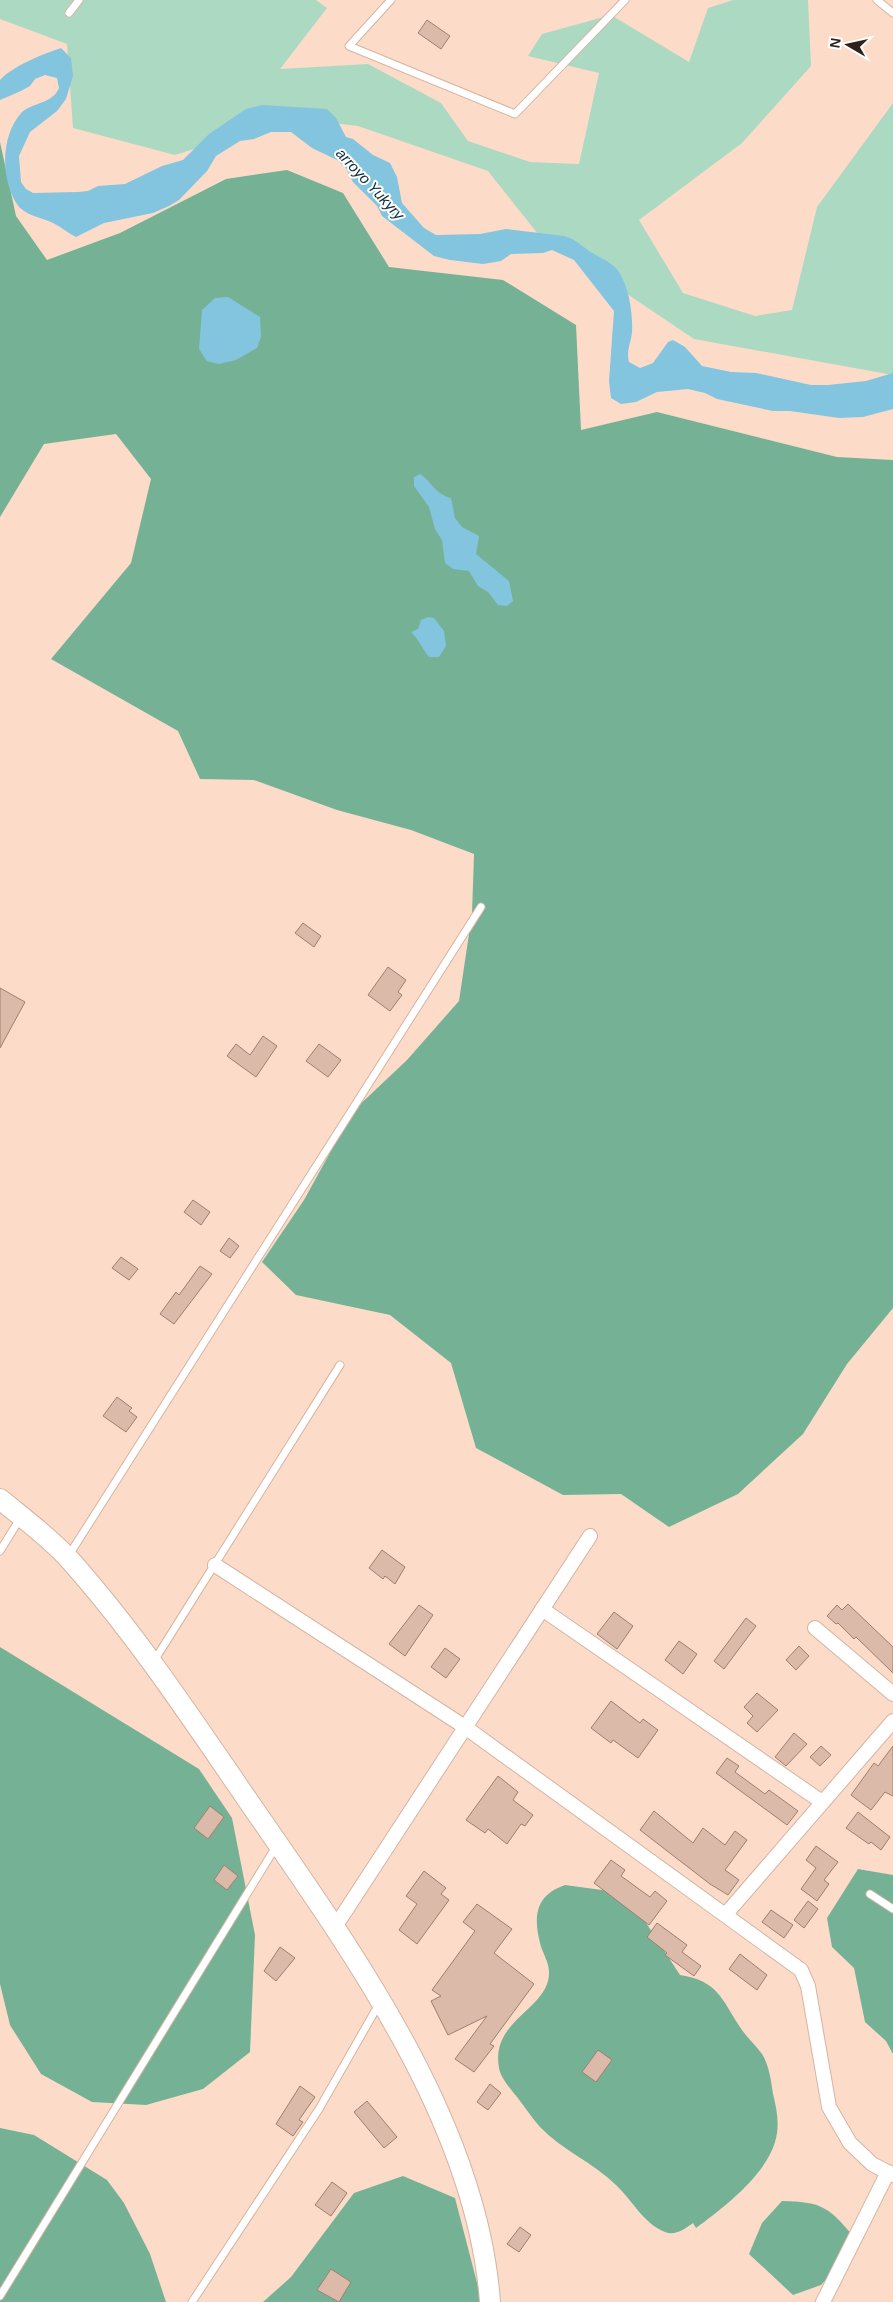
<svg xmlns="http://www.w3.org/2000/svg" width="893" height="2302" viewBox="0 0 893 2302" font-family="Arial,sans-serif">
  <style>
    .green { fill: #acd9c2 }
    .forest { fill: #75b295 }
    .water { fill: #83c4df }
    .building { fill: #dcbaa9; stroke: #9e7f6f }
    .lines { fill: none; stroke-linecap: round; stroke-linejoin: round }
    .lane-casing { stroke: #d4b4a1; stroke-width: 9 }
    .street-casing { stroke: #d4b4a1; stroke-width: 16 }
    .secondary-casing { stroke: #d4b4a1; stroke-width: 22 }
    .lane { stroke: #fff; stroke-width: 7 }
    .street { stroke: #fff; stroke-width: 14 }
    .secondary { stroke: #fff; stroke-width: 20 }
    .labels { text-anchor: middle; stroke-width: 4; stroke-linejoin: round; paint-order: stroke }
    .water-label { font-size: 15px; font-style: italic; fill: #102f3b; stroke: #fff }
  </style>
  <rect width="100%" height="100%" fill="#fcdcc8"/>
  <polygon class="green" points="0,0 316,0 327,8 280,69 368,64 441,103 468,141 530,162 579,164 599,73 528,56 542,34 611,15 689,62 708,8 733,0 808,0 811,66 742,143 639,220 683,293 755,316 792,310 817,207 893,103 893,375 694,339 538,234 488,171 358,126 291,118 175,155 73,128 67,44 0,19"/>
  <g class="forest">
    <polygon points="0,142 16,216 47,260 120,233 226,179 287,170 343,193 389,267 503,280 576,325 581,430 657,412 837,457 893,460 893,1308 847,1364 803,1434 738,1494 669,1527 621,1494 563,1495 476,1448 451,1363 390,1315 296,1295 262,1262 304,1200 353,1111 407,1060 459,1001 472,914 474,854 411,830 337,810 254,780 200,779 178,731 51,659 131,563 151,479 116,434 44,444 0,517"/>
    <polygon points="0,1647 199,1769 232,1818 255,1935 250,2052 203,2089 146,2105 92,2102 41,2074 10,2025 0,1984"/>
    <polygon points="858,1869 893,1875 893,2054 886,2041 865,2022 854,1968 832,1947 827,1918"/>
    <path d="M565 1885 609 1891 635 1906 680 1975C718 1981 721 1998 740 2027 746 2037 755 2044 762 2054 769 2065 771 2080 773 2094 777 2110 780 2126 775 2142 765 2176 723 2208 696 2228L693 2223C685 2229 675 2236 665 2232 644 2224 632 2200 616 2185 594 2163 562 2150 540 2127 532 2118 525 2107 517 2097 511 2089 501 2079 499 2068 490 2019 550 2009 549 1972 549 1962 542 1952 540 1943 533 1915 536 1895 565 1885Z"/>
    <polygon points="0,2128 34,2135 107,2180 124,2203 150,2254 166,2302 0,2302"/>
    <polygon points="403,2176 455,2198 482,2302 263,2302 291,2277 354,2193"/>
    <path d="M782 2201C821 2202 828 2206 853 2236L842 2262 821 2285 793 2295 749 2254 762 2223Z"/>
  </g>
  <g class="water">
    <path d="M61 48 71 58 73 76 66 99 57 111 30 132 19 156 21 182 26 189 33 193 78 192 88 191 98 186 125 184 162 166 183 160 209 134 246 109 262 105 327 109 336 118 346 137 353 139 373 155 390 163 397 177 402 203 424 228 436 235 480 234 506 229 564 236C577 239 583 248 594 254 603 259 613 263 619 272 629 288 633 313 632 332 631 343 626 351 629 362L640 368 653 363 668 342 673 340 685 347 702 366 731 372 756 373 811 385H828L866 381 893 373V409L863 417 839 418 790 411H773L717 399 705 393 688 389 657 392 636 402 621 404 611 398 609 381 614 311 574 260 552 250 543 253 511 254 501 261 483 264 450 260 434 256 382 216 377 206 353 182 346 168 337 160 312 148 291 132H271L254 139 240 141 216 156 207 171 179 200 169 206 153 213 104 223 76 237C68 233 61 227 53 223 41 217 30 217 19 207 0 181 0 136 22 112 34 102 52 104 59 88L57 78 45 75 35 79 30 86 21 91 0 100V80C13 66 43 54 61 48Z"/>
    <polygon points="228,297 260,317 261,337 257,348 236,360 219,364 207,361 199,349 202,310 215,298"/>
    <path d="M420 474C432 482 435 494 451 498L455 518 462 527 479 536 476 554 509 581 513 601 507 606 498 605 488 592 478 586 469 571 453 569 445 563 442 540 435 529 429 507 414 486V477Z"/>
    <path d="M428 617 434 618 444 631 446 646 439 657H429C422 648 419 640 411 632L418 629 421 620Z"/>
  </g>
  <g class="building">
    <polygon points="427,20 450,36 441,49 418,33"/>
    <polygon points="303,923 321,936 314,947 295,933"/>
    <polygon points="388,967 406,980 398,992 402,995 390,1011 368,995"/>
    <polygon points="0,988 25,1002 0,1048"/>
    <polygon points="263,1036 277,1046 256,1077 227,1056 236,1044 250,1055"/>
    <polygon points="319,1044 341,1060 328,1077 306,1061"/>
    <polygon points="193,1200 210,1212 201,1225 184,1212"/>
    <polygon points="229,1238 239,1246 230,1258 220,1251"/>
    <polygon points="121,1257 138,1269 129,1280 112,1268"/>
    <polygon points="200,1266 212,1274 174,1324 160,1314 176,1292 179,1295"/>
    <polygon points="117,1397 132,1408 129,1411 137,1417 126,1432 103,1416"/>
    <polygon points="382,1550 405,1567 395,1584 385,1576 383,1579 369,1568"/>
    <polygon points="848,1604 893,1647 893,1673 856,1637 854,1639 838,1623 836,1624 827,1616 837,1605 842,1610"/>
    <polygon points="419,1605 433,1615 405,1656 389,1644"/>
    <polygon points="614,1612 633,1626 617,1649 597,1634"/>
    <polygon points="746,1618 756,1626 724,1669 714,1661"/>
    <polygon points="679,1641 697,1654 683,1674 665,1660"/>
    <polygon points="799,1646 809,1656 796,1670 786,1660"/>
    <polygon points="445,1648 460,1659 446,1678 431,1667"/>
    <polygon points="757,1693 778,1710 757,1732 747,1723 753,1716 744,1707"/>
    <polygon points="611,1701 640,1723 643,1719 658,1730 638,1758 613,1740 611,1743 591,1728"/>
    <polygon points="794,1733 807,1744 786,1766 775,1757"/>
    <polygon points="821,1746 831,1755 820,1766 810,1757"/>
    <polygon points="893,1746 893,1796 885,1792 871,1810 851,1795 874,1763 878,1766"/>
    <polygon points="727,1758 739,1766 735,1772 765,1794 769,1790 798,1811 787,1825 716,1773"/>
    <polygon points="498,1776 518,1792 513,1800 533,1815 525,1826 521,1824 507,1844 488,1829 485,1833 466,1820"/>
    <polygon points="210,1806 224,1817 208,1839 194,1828"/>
    <polygon points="654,1811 693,1843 703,1828 725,1845 735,1831 747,1840 725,1870 739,1880 728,1895 710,1884 640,1830"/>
    <polygon points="858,1812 890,1837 881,1850 871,1842 869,1844 866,1842 846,1828"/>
    <polygon points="816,1846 838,1862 824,1880 829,1884 817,1901 801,1889 816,1868 806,1860"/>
    <polygon points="611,1860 625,1870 621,1876 650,1897 655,1891 667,1901 649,1925 594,1883"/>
    <polygon points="224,1865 238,1876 227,1890 214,1880"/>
    <polygon points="424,1871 446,1888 441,1894 449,1900 417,1944 399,1930 417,1904 406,1896"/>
    <polygon points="808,1901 818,1909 804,1928 794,1920"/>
    <polygon points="477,1904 512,1929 494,1953 534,1984 490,2044 494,2046 474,2072 455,2059 487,2016 448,2035 431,2001 441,1996 432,1990 475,1931 463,1922"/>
    <polygon points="771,1910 793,1925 784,1938 762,1922"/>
    <polygon points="657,1923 687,1945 682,1952 701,1966 694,1976 665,1955 667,1953 647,1937"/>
    <polygon points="280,1947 295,1958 276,1981 264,1971"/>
    <polygon points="740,1954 767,1975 757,1990 729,1969"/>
    <polygon points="598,2050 612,2060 596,2082 582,2072"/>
    <polygon points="490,2084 501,2093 488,2110 477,2102"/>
    <polygon points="300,2086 315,2097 299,2120 303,2122 293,2136 276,2124"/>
    <polygon points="367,2101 397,2137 384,2148 354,2112"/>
    <polygon points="332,2182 347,2193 331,2216 315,2205"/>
    <polygon points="520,2227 531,2235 519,2252 507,2244"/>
    <polygon points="331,2269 351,2282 339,2302 317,2290"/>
  </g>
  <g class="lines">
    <g class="lane-casing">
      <g id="lane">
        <polyline points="391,0 349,46 515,114 625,0"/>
        <polyline points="877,0 893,13"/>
        <polyline points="69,13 79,0"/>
        <polyline points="0,1551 21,1517"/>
        <polyline points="69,1555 481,907"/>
        <polyline points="154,1661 340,1365"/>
        <polyline points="870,1894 893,1909"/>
        <polyline points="0,2296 277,1845"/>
        <polyline points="192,2302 319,2109 379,2004"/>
      </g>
    </g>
    <g class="street-casing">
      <g id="street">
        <polyline points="215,1565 465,1727 801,1970 808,1986 829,2107 850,2143 872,2164 893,2175"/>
        <polyline points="542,1609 822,1802"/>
        <polyline points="815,1628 893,1694"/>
        <polyline points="726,1914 893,1721"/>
        <polyline points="335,1927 590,1536"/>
        <polyline points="823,2302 888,2172"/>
      </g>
    </g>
    <g class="secondary-casing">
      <path id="secondary" d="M0 1499C23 1518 49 1537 69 1559 136 1634 192 1719 249 1802 349 1947 477 2121 490 2302"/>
    </g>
    <use href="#lane" class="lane"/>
    <use href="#street" class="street"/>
    <use href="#secondary" class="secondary"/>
  </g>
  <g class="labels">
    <g class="water-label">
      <text transform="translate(370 184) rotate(47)" y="5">arroyo Yukyry</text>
    </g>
  </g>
  <g transform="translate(848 45) rotate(279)" stroke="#ffffff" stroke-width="4" paint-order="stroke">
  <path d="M0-4L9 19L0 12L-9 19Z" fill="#2e221b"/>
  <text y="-8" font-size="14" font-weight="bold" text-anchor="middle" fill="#2e221b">N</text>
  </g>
</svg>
